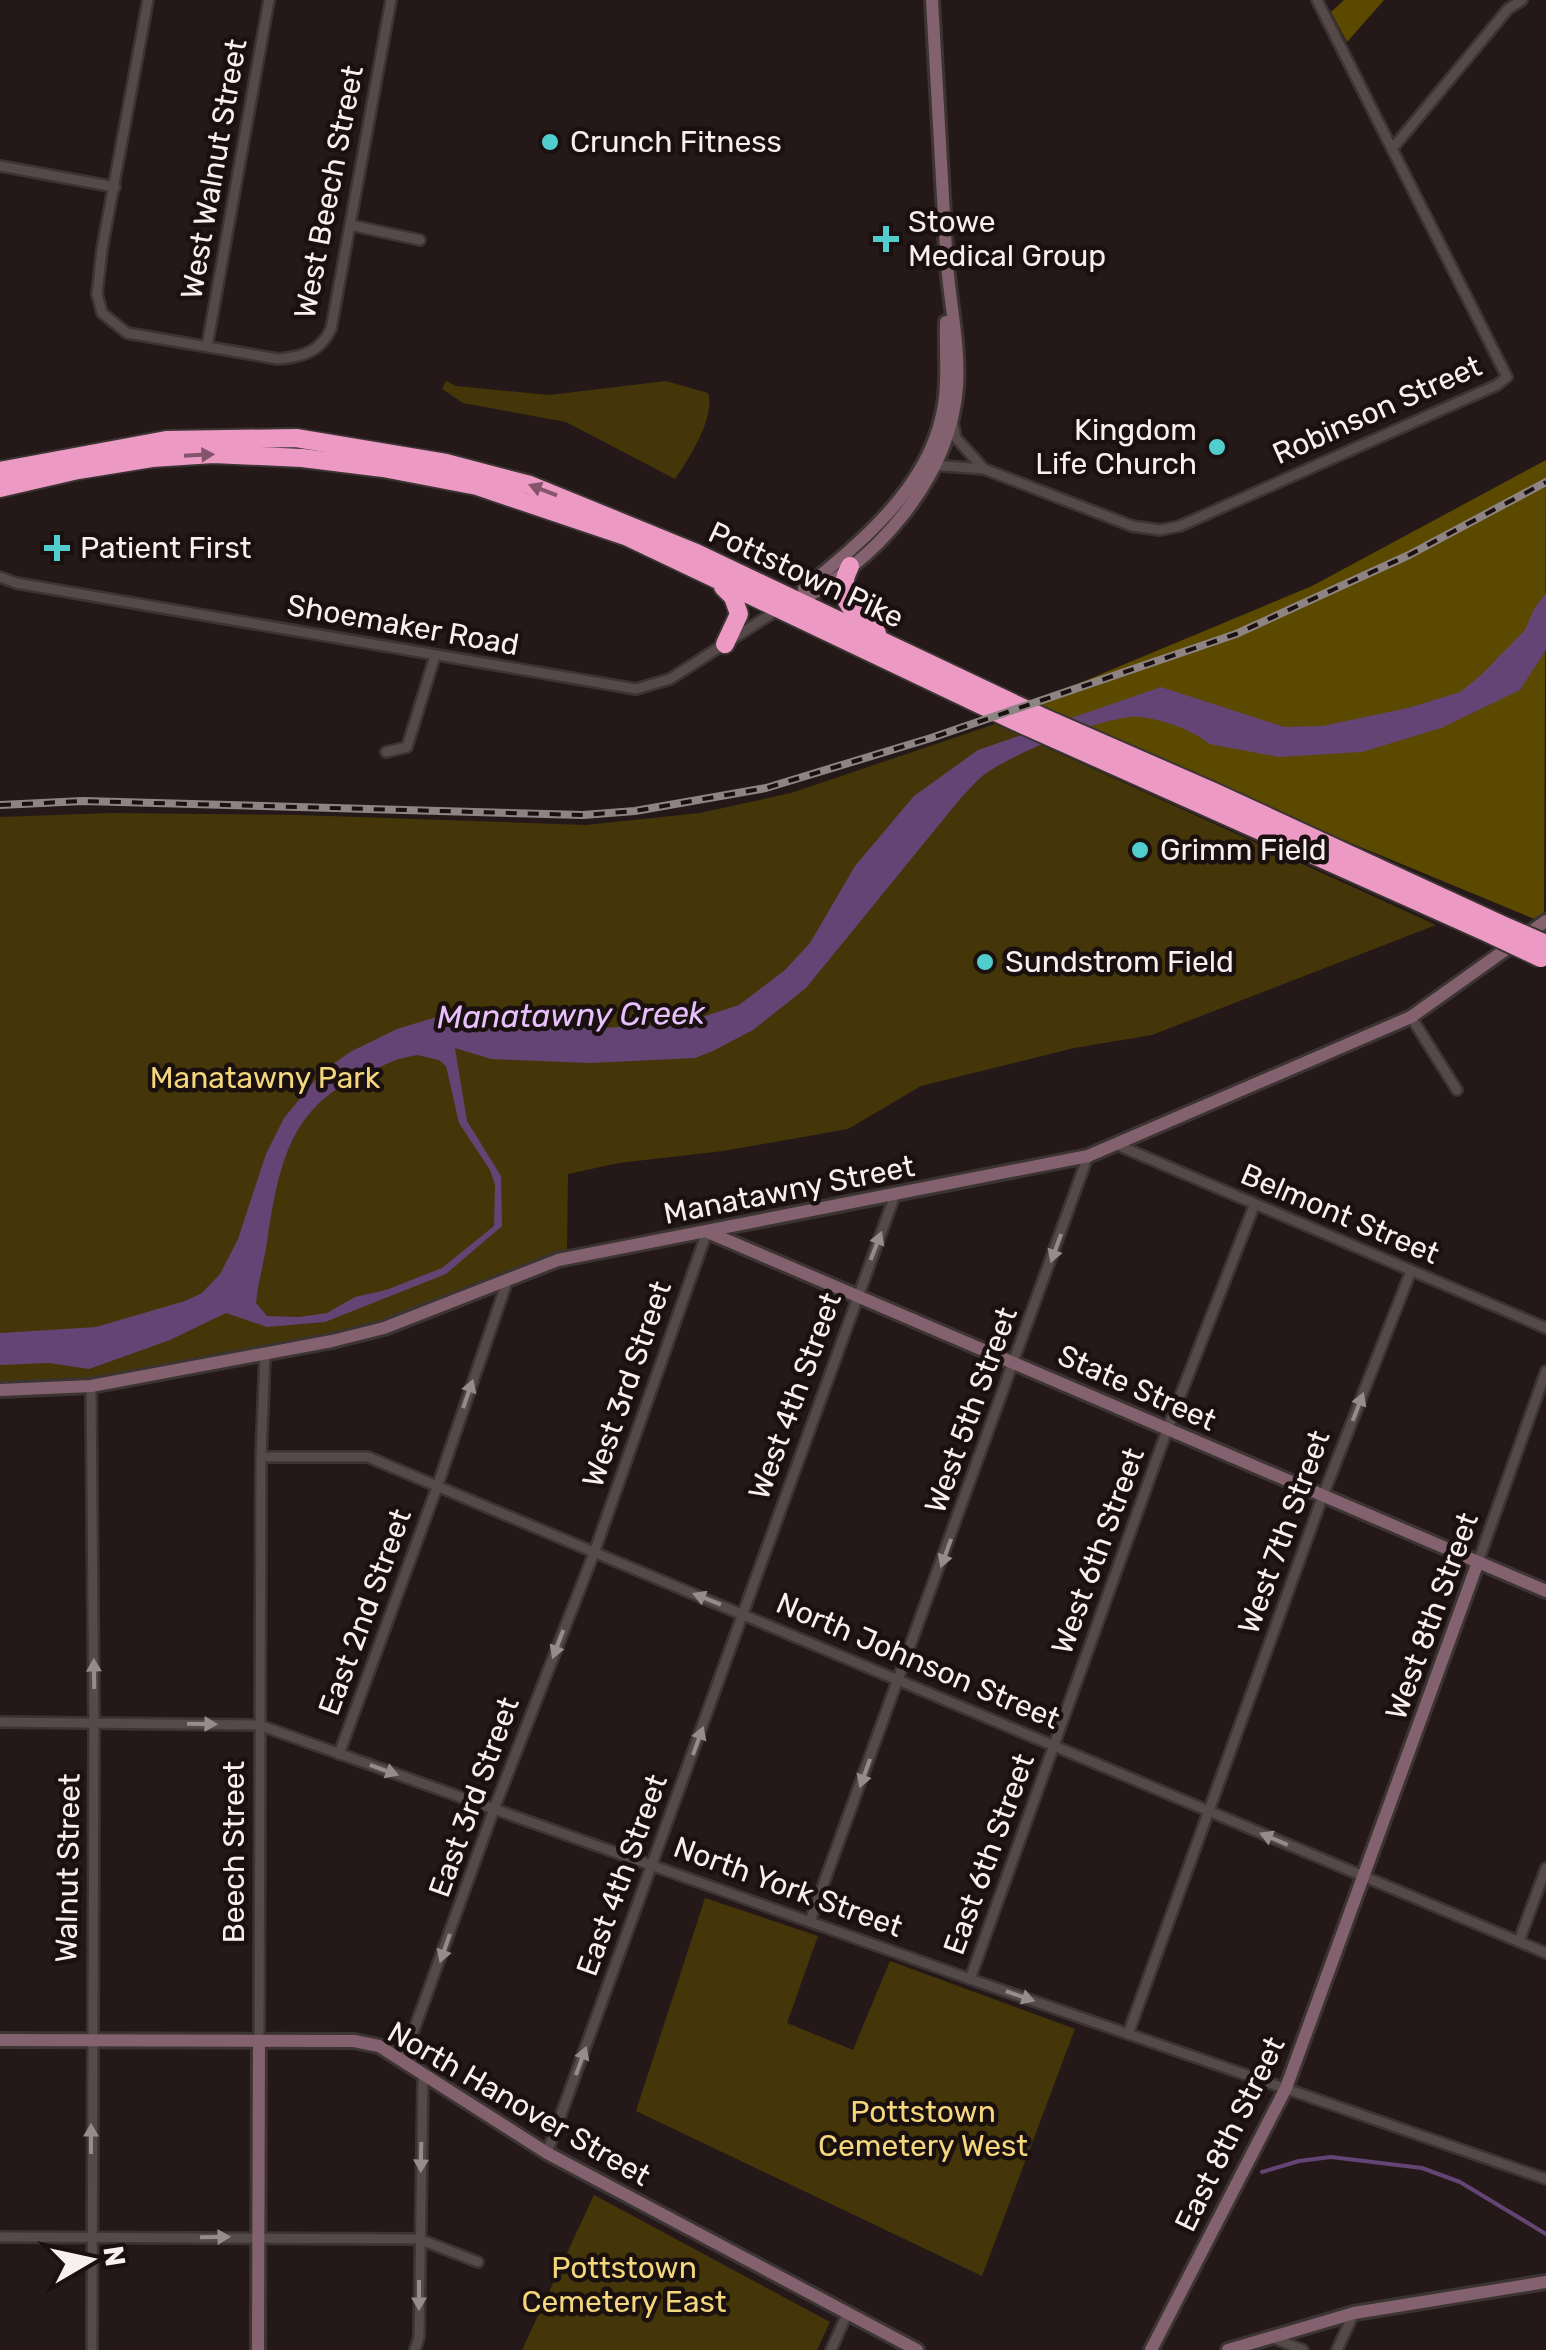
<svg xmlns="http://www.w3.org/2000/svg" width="1546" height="2350" viewBox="0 0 1546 2350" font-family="Rubik,sans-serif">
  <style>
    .green { fill: #443609 }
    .forest { fill: #5c4900 }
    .water { fill: #644475; fill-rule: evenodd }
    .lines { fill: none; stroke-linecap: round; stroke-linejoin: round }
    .stream { stroke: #644475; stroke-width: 4 }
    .street-casing { stroke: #3b3433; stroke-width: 14 }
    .secondary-casing { stroke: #3b3433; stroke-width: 18 }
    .highway-casing { stroke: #3b3433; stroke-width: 22 }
    .street { stroke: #564949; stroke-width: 9 }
    .secondary { stroke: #83616e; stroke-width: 12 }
    .highway { stroke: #ec99c4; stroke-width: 18 }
    .rail-casing { stroke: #8d8483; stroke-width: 8 }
    .rail { stroke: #1a100f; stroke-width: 4; stroke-dasharray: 11; stroke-linecap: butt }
    .highway-bridge-casing { stroke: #3b3433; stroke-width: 22; stroke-linecap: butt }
    .highway-bridge { stroke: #ec99c4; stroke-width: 18 }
    .oneway { fill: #83546a }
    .oneway2 { fill: #978c8c }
    .poi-dot { fill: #52cdce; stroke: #1a100f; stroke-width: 4 }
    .labels { text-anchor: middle; stroke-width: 9; stroke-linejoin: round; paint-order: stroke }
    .poi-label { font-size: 30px; fill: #f8f0f0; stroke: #1a100f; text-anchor: start }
    .street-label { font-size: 30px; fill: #f8f0f0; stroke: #1a100f }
    .park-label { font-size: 30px; fill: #f4d77c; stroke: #1a100f }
    .water-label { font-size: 32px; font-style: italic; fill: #e7c0fd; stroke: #1a100f }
  </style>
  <rect width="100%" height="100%" fill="#241918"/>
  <g class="green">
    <path d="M446 381 456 386 549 395 666 381 708 393C716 416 689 459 675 479L566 422 463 403 442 389Z"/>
    <polygon points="995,724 1436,925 1152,1035 1074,1048 921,1086 848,1129 723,1151 619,1163 568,1174 567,1251 372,1325 327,1336 89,1379 0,1385 0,817 111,813 299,815 586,825 700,813 791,793"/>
    <polygon points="705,1898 818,1936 787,2023 853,2050 890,1961 1075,2029 982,2276 636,2111"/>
    <polygon points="594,2195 830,2322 817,2350 522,2350"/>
  </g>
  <g class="forest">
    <polygon points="1344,0 1384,0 1347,42 1331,12"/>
    <polygon points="1546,460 1544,923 1022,707 1312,586"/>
  </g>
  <path class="water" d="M1546 593V650L1520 690 1441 728 1362 752 1279 757 1209 744C1194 730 1152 715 1131 717 1098 719 1015 753 988 772 977 779 969 790 960 799L806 988 753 1030 713 1051 695 1058 590 1063 491 1059 455 1048 467 1121 501 1176 502 1226 446 1274 325 1322 267 1327 226 1313 170 1340 89 1369 49 1363 0 1365V1333L96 1327 185 1301 202 1293 220 1274 238 1239 266 1154 284 1118 321 1073 350 1052 397 1029 433 1018 462 1016H504L598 1028 662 1025 693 1020 739 1005 785 970 810 943 855 866 914 796 978 750 1161 687 1284 727 1322 726 1408 708 1460 692 1480 676 1525 630 1534 609ZM417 1055 439 1060 446 1066 459 1123 490 1170 495 1185 494 1226 442 1268 386 1290 355 1297 327 1313 299 1317 267 1316 256 1303C258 1282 264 1263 267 1242 278 1172 287 1108 360 1077 385 1066 388 1060 417 1055Z"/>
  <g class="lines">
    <polyline class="stream" points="1262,2172 1299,2161 1331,2157 1422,2168 1460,2182 1546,2234"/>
    <g class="street-casing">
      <g id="street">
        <path d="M148 0 102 249 97 294 102 313 127 333 278 359C302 357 320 352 331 329L391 0"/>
        <polyline points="1392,149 1508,9 1522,0"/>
        <polyline points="0,166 115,187"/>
        <polyline points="350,225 420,240"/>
        <polyline points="207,346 269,0"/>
        <polyline points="953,423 956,438 984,469"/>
        <polyline points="931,465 984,469 1132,526 1160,530 1180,526 1497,385 1507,377 1317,0"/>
        <polyline points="0,577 16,583 636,689 670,679 779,609"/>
        <polyline points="386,752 407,747 435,656"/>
        <polyline points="1411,1017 1457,1090"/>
        <polyline points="1115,1144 1546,1328"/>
        <polyline points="91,1386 94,1724 92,2350"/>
        <polyline points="261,1457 368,1457 1546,1953"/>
        <polyline points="1478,1562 1546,1371"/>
        <polyline points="0,1722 259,1725 970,1979 1546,2179"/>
        <polyline points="339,1754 437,1487 508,1279"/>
        <polyline points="810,1921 1088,1156"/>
        <polyline points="1519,1941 1546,1868"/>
        <polyline points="970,1979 1167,1430 1254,1206"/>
        <polyline points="1128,2034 1322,1498 1411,1271"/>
        <polyline points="259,2041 261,1457 265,1354"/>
        <polyline points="403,2060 494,1809 594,1553 707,1232"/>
        <polyline points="547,2153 895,1195"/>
        <polyline points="0,2237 419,2239 478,2262"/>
        <polyline points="1273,2338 1303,2350"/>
        <polyline points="415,2350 419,2337 423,2076"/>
        <polyline points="831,2350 847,2314"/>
        <polyline points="1337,2350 1354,2313"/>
      </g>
    </g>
    <g class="secondary-casing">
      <g id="secondary">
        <path d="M804 589C860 543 926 490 942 415 949 385 945 353 946 322"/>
        <path d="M795 603C875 564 950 478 957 387 960 341 948 296 946 250 941 167 937 84 932 0"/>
        <polyline points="710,1233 1546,1591"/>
        <polyline points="0,1390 91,1386 332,1341 384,1328 558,1260 1088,1156 1411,1017 1546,921"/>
        <polyline points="0,2040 354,2041 379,2046 547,2153 917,2350"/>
        <polyline points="258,2350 259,2041"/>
        <polyline points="1151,2350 1286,2088 1478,1562"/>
        <polyline points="1228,2350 1354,2313 1546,2282"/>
      </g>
    </g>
    <g class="highway-casing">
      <g id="highway">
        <polyline points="0,471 166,440 296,438 446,463 530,485 694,552 1040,716 1214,792 1500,924"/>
        <polyline points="0,488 78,470 152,458 213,454 302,458 383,468 477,486 628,537 1017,722 1488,933"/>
        <path d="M850 566C833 600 854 611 877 633"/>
        <polyline points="723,587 733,597 739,614 725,644"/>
      </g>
    </g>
    <use href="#street" class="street"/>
    <use href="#secondary" class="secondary"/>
    <use href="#highway" class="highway"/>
    <g class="rail-casing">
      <polyline id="rail" points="0,805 83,801 583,815 635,811 766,788 931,738 1236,634 1409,555 1546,482"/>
    </g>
    <use href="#rail" class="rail"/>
    <g class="highway-bridge-casing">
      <g id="highway-bridge">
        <polyline points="1500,924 1546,944"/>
        <polyline points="1488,933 1541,958"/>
      </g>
    </g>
    <use href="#highway-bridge" class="highway-bridge"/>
  </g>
  <defs><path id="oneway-solid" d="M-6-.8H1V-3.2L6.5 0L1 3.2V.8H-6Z" transform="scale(2.5)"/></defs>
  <g class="oneway">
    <use href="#oneway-solid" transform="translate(199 455) rotate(-3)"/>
    <use href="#oneway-solid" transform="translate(543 490) rotate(-159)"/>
  </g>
  <g class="oneway2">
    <use href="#oneway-solid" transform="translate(876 1246) rotate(-69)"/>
    <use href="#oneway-solid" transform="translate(1056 1248) rotate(110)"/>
    <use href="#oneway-solid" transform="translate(468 1394) rotate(-71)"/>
    <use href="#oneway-solid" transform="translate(1358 1407) rotate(-69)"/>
    <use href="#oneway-solid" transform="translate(946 1553) rotate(110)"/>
    <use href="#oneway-solid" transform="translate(707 1599) rotate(-158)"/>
    <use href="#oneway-solid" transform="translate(558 1644) rotate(111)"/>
    <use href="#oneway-solid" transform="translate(94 1674) rotate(-91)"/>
    <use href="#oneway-solid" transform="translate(202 1724) rotate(1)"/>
    <use href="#oneway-solid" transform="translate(698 1741) rotate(-70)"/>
    <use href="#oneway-solid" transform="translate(384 1770) rotate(20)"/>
    <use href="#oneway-solid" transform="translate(865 1773) rotate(110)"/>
    <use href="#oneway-solid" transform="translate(1274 1839) rotate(-157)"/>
    <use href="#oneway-solid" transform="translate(445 1948) rotate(109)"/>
    <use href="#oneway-solid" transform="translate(1020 1996) rotate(19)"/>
    <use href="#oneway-solid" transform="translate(581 2061) rotate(-70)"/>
    <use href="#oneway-solid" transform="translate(91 2139) rotate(-90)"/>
    <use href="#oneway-solid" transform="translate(421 2157) rotate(91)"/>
    <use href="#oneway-solid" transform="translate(215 2237) rotate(-1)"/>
    <use href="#oneway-solid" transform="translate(419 2295) rotate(90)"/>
  </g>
  <g class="poi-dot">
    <circle cx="550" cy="142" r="10"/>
    <path d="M881 224h10v10h10v10h-10v10h-10v-10h-10v-10h10z"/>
    <circle cx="1217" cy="447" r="10"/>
    <path d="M52 533h10v10h10v10h-10v10h-10v-10h-10v-10h10z"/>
    <circle cx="1140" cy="850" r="10"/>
    <circle cx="985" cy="962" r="10"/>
  </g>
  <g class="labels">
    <g class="poi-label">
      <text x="570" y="152">Crunch Fitness</text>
      <text x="908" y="232">Stowe<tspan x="908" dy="34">Medical Group</tspan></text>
      <text x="1197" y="440" text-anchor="end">Kingdom<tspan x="1197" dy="34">Life Church</tspan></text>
      <text x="80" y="558">Patient First</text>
      <text x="1160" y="860">Grimm Field</text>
      <text x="1005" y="972">Sundstrom Field</text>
    </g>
    <g class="street-label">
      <text transform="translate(214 169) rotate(-80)" y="10">West Walnut Street</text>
      <text transform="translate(329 192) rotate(-79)" y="10">West Beech Street</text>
      <text transform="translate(1377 410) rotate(-24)" y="10">Robinson Street</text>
      <text transform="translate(806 575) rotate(25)" y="10">Pottstown Pike</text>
      <text transform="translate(403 625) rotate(10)" y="10">Shoemaker Road</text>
      <text transform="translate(789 1190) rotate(-11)" y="10">Manatawny Street</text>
      <text transform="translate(1340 1214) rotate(23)" y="10">Belmont Street</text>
      <text transform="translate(627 1384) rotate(-71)" y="10">West 3rd Street</text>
      <text transform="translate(1137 1388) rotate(24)" y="10">State Street</text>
      <text transform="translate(795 1396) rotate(-70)" y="10">West 4th Street</text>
      <text transform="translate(971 1410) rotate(-70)" y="10">West 5th Street</text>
      <text transform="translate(1284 1532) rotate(-70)" y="10">West 7th Street</text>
      <text transform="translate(1098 1551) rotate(-70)" y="10">West 6th Street</text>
      <text transform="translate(365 1612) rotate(-70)" y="10">East 2nd Street</text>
      <text transform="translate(1432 1616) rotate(-70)" y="10">West 8th Street</text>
      <text transform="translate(918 1661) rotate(23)" y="10">North Johnson Street</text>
      <text transform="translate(474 1797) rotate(-70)" y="10">East 3rd Street</text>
      <text transform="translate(234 1852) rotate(-90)" y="10">Beech Street</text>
      <text transform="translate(989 1854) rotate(-70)" y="10">East 6th Street</text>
      <text transform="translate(68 1868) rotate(-89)" y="10">Walnut Street</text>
      <text transform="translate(622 1875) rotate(-70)" y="10">East 4th Street</text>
      <text transform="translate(788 1887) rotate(20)" y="10">North York Street</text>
      <text transform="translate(519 2104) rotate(30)" y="10">North Hanover Street</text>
      <text transform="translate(1230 2134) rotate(-64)" y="10">East 8th Street</text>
    </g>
    <g class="park-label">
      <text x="265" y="1088">Manatawny Park</text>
      <text x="923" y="2122">Pottstown<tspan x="923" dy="34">Cemetery West</tspan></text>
      <text x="624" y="2278">Pottstown<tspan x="624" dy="34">Cemetery East</tspan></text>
    </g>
    <g class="water-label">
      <text transform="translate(571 1015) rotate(-1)" y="11">Manatawny Creek</text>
    </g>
  </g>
  <g transform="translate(90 2260) rotate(81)" stroke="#1a100f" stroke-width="8" paint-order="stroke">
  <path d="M0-8L18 38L0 25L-18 38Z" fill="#f8f0f0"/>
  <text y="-15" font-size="28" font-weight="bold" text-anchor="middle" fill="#f8f0f0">N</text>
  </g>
</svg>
